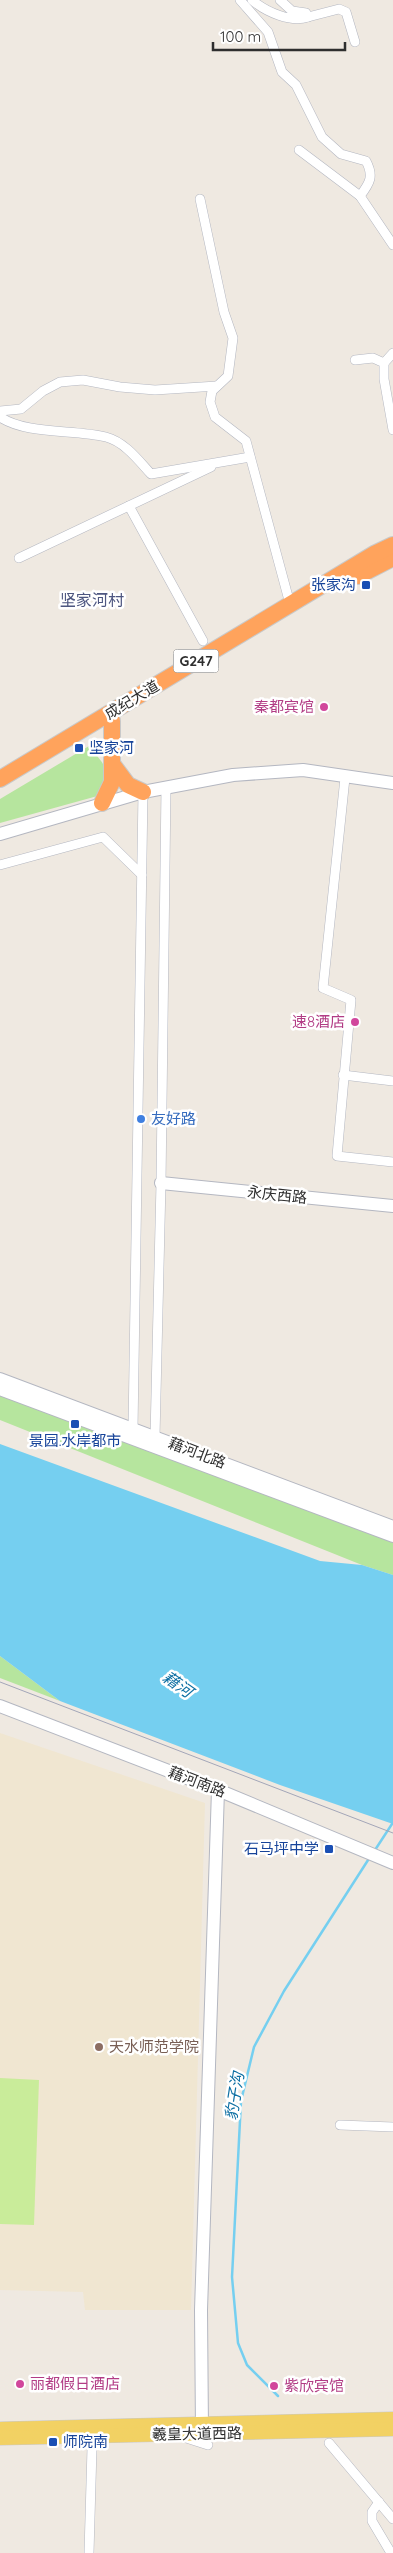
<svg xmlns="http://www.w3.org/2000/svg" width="393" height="2553" viewBox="0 0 393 2553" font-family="Quicksand,'Noto Sans SC',sans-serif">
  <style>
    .education { fill: #f0e6d1 }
    .green { fill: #b6e59e }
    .pitch { fill: #c9ec9a }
    .water { fill: #75cff0 }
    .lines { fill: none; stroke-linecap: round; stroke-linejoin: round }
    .stream { stroke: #75cff0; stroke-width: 2.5 }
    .street-casing { stroke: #b4b7c1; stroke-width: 10 }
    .secondary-casing { stroke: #b4b7c1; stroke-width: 14 }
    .primary-casing { stroke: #c9c9c9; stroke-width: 15 }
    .highway-casing { stroke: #c9c9c9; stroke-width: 18 }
    .street { stroke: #fff; stroke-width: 9 }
    .secondary { stroke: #fff; stroke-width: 12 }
    .primary { stroke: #f2d163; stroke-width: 14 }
    .highway { stroke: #ffa35c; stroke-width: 16 }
    .tram { stroke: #a3a6b8; stroke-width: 1 }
    .transit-dot { fill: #1a4fb4; stroke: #fff; stroke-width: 2 }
    .hotel-dot { fill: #d1479c; stroke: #fff; stroke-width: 2 }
    .shop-dot { fill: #3f7fe0; stroke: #fff; stroke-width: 2 }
    .education-dot { fill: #8d6e63; stroke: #fff; stroke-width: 2 }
    .labels { text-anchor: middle; stroke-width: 5; stroke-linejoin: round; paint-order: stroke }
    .shield { fill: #fff; stroke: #6d6d6d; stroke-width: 1 }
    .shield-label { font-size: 14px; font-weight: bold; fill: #2e2e2e }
    .transit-label { font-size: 15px; fill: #164399; stroke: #fff; text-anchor: end }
    .street-label { font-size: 15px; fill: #2e2e2e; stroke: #fff }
    .hotel-label { font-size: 15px; fill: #b23c85; stroke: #fff; text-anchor: end }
    .shop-label { font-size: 15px; fill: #366cbe; stroke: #fff; text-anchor: start }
    .education-label { font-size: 15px; fill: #785e54; stroke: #fff; text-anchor: start }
    .neighbourhood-label { font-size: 16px; fill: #4d5680; stroke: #fff }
    .water-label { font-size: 16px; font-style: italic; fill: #0d6fa3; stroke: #fff }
  </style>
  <rect width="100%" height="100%" fill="#efe9e1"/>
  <polygon class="education" points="0,1733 205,1803 191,2310 85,2310 83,2292 0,2290"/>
  <g class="green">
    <path d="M89 746C105 766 112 769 101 795L0 823V799Z"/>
    <polygon points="0,1392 393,1542 393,1575 362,1565 0,1420"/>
    <polygon points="0,1656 60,1701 0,1678"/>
  </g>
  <polygon class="pitch" points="0,2078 39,2080 34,2225 0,2224"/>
  <polygon class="water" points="0,1444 320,1561 362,1565 393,1575 393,1824 280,1785 60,1701 0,1656"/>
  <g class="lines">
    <g class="stream">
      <polyline points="375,1850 392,1824"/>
      <polyline points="278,2396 247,2365 238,2343 232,2277 241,2101 254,2047 284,1991 370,1857"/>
    </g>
    <g class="street-casing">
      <g id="street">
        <path d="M240 0 268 32 282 72 296 85 322 137 341 154 366 161C374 176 370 183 360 196"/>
        <path d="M252 0C266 12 291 23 308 17L306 13 292 11 280 0"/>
        <polyline points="308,17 339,9 346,12 355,42"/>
        <polyline points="299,150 360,196 393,245"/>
        <polyline points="200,199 224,312 233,338 228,376 212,391 210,402 215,417 246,441 290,604"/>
        <polyline points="355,360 373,358 384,363 384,379 393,430"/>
        <polyline points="384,363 393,353"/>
        <polyline points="0,411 21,409 43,391 60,382 83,380 120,387 155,390 217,386"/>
        <path d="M0 417C27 435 75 429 106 437 125 442 139 461 151 474L250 457"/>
        <polyline points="129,506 203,641"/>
        <polyline points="19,558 211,467"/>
        <polyline points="345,778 323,988 351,1000 337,1156 393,1162"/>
        <polyline points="0,865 103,837 142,875"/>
        <polyline points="343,1075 393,1081"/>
        <polyline points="133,1429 143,792"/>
        <polyline points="155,1437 161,1183 166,787"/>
        <polyline points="340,2125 393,2127"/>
        <polyline points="183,2437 208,2445"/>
        <polyline points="329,2443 393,2519"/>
        <polyline points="379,2502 372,2512 372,2521 391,2553"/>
        <polyline points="89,2553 92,2448"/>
      </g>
    </g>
    <g class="secondary-casing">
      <g id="secondary">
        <polyline points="0,834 143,792 233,775 303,770 393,783"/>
        <polyline points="161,1183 393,1206"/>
        <polyline points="0,1379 393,1527"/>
        <polyline points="0,1389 393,1536"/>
        <polyline points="0,1706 218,1790 393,1863"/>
        <polyline points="202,2432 201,2310 218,1790"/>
      </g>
    </g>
    <g class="primary-casing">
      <g id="primary">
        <polyline points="0,2429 393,2419"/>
        <polyline points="0,2438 393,2429"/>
      </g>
    </g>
    <g class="highway-casing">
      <g id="highway">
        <polyline points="358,576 393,558"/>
        <polyline points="113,765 128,785 143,792"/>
        <polyline points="0,779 374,554 393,545"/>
        <polyline points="102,803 112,782 112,721"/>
      </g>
    </g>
    <use href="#street" class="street"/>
    <use href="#secondary" class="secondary"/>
    <use href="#primary" class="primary"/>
    <use href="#highway" class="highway"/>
    <polyline class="tram" points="0,1682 393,1833"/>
  </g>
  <g class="transit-dot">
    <rect x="361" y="580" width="10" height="10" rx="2.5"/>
    <rect x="74" y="743" width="10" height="10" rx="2.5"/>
    <rect x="70" y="1419" width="10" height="10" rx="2.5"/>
    <rect x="324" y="1844" width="10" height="10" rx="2.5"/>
    <rect x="48" y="2437" width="10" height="10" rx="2.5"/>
  </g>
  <g class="hotel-dot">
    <circle cx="324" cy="707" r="5"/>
    <circle cx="355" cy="1022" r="5"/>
    <circle cx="20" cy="2384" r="5"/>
    <circle cx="274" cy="2386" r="5"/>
  </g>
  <circle class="shop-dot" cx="141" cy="1119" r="5"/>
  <circle class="education-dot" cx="99" cy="2047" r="5"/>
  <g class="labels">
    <rect class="shield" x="173.5" y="649.5" width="45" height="23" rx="4"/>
    <g class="shield-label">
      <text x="196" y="666">G247</text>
    </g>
    <g class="transit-label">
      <text x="356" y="590">张家沟</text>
      <text x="89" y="753" text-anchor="start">坚家河</text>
      <text x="75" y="1446" text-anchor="middle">景园.水岸都市</text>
      <text x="319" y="1854">石马坪中学</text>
      <text x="63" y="2447" text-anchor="start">师院南</text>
    </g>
    <g class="street-label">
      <text transform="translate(132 700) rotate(-31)" y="5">成纪大道</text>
      <text transform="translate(277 1195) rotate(6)" y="5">永庆西路</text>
      <text transform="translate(197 1453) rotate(21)" y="5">藉河北路</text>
      <text transform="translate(197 1782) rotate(21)" y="5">藉河南路</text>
      <text transform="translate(197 2434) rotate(-1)" y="5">羲皇大道西路</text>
    </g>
    <g class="hotel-label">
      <text x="314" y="712">秦都宾馆</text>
      <text x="345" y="1027">速8酒店</text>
      <text x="30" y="2389" text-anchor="start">丽都假日酒店</text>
      <text x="284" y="2391" text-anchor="start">紫欣宾馆</text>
    </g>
    <g class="shop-label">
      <text x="151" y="1124">友好路</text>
    </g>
    <g class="education-label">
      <text x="109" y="2052">天水师范学院</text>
    </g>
    <g class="neighbourhood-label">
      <text x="92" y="606">坚家河村</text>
    </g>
    <g class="water-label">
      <text transform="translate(178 1684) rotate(35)" y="6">藉河</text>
      <text transform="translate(234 2096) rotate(-81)" y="6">豹子沟</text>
    </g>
  </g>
  <path d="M213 42v8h132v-8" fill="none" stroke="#2e2e2e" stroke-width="2.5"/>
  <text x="220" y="42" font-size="15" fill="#2e2e2e" stroke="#ffffff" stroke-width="4" paint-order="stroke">100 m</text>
</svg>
